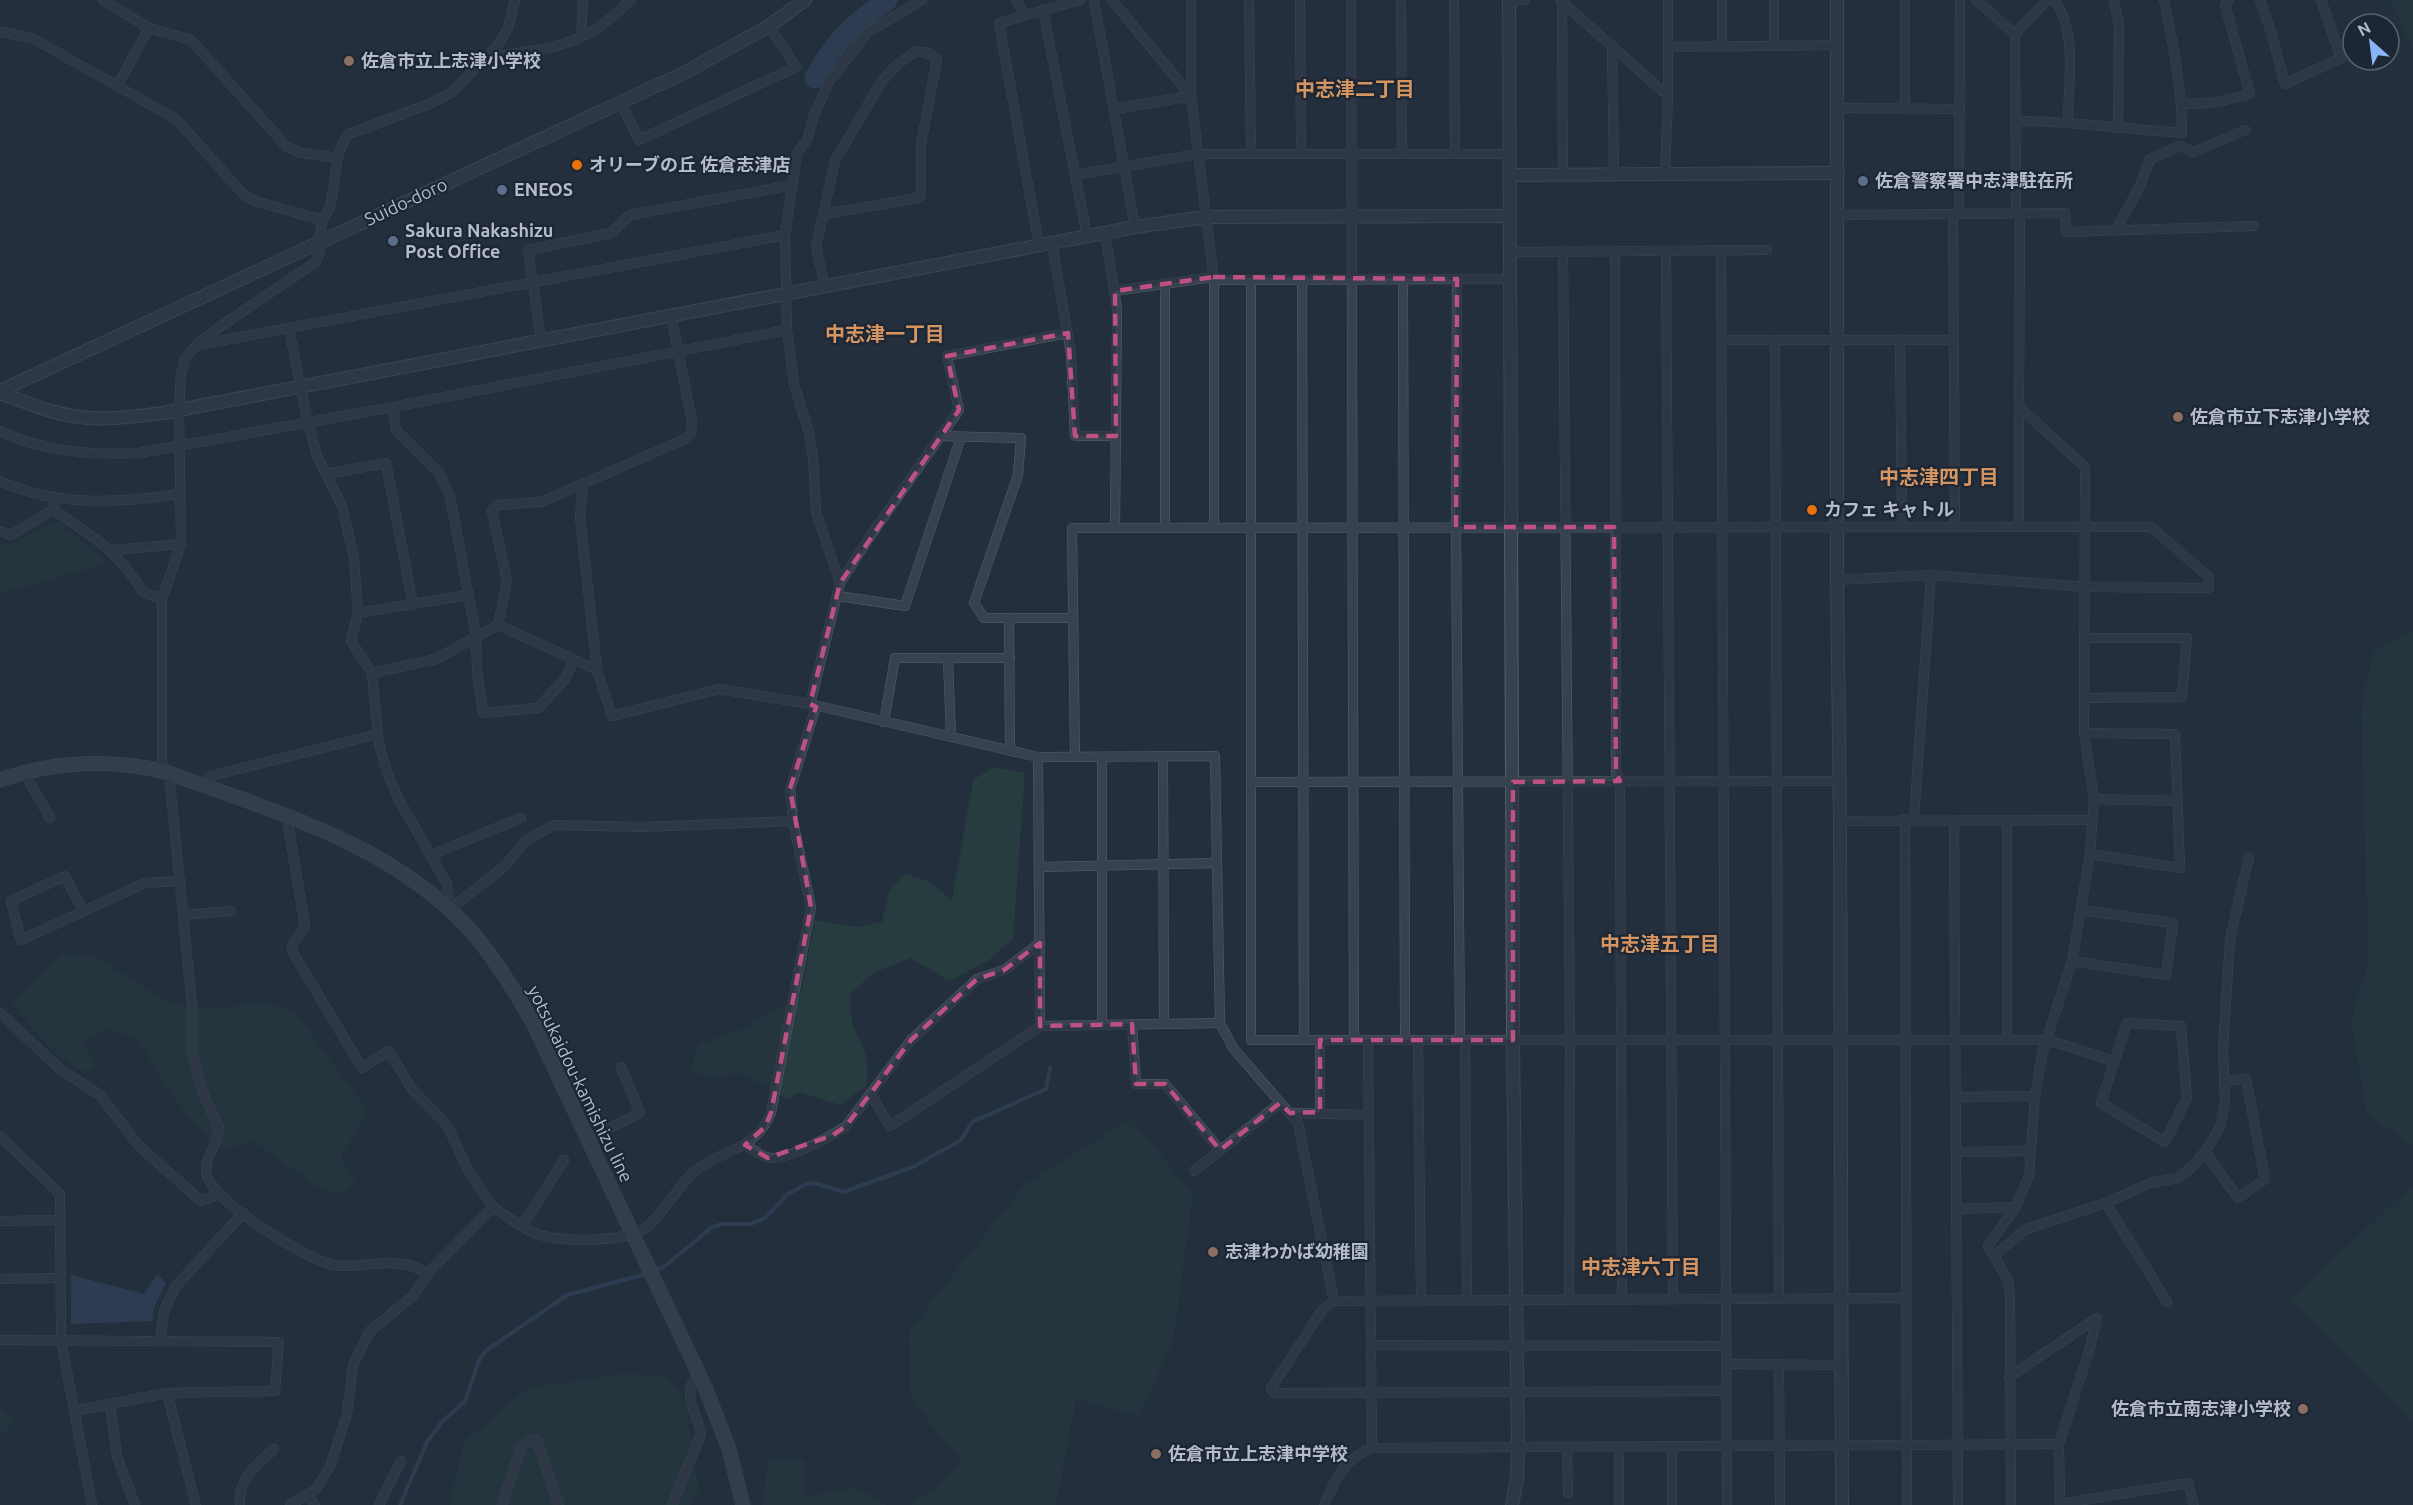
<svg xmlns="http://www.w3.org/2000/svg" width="2413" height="1505" viewBox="0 0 2413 1505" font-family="Ubuntu,'Noto Sans JP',sans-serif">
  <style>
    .green { fill: #263c3f }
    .water { fill: #394c67 }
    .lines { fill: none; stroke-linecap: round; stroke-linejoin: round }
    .stream { stroke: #394c67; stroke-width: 4 }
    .river { stroke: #394c67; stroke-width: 21 }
    .minor-casing { stroke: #565f6c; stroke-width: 10 }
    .tertiary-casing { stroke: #565f6c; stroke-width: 14 }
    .secondary-casing { stroke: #565f6c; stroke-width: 15 }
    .minor { stroke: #38414e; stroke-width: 9 }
    .tertiary { stroke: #38414e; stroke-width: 12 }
    .secondary { stroke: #465061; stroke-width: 14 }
    .marked { fill: none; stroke: #bd5182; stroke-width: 4.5; stroke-dasharray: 12 8; stroke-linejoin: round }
    .education-dot { fill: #8d6e63; stroke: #1d2633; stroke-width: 2 }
    .food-dot { fill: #e8710a; stroke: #1d2633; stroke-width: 2 }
    .service-dot { fill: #5c6f8a; stroke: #1d2633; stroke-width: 2 }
    .labels { text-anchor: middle; stroke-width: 4.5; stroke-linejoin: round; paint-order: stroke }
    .poi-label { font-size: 18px; font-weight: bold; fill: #b4bcc9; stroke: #1d2633; text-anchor: start }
    .street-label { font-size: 18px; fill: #b4bcc9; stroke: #1d2633 }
    .neighbourhood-label { font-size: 20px; font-weight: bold; fill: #d59563; stroke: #1d2633 }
  </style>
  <rect width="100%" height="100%" fill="#242f3e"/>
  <g class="green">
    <polygon points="2391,0 2413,0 2413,52"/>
    <polygon points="58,521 107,563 0,594 0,543 11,544"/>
    <polygon points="2413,630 2413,1145 2367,1114 2351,1023 2369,960 2361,713 2373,652"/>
    <path d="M994 767 1025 773 1013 939 988 961 949 981 911 958 875 972 850 994C851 1004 850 1018 854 1027 864 1053 871 1056 866 1086L840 1105 800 1092 787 1099 739 1073 705 1077 691 1069 699 1045 742 1029 800 997 815 920 857 927 882 922 889 891 905 874 929 881 952 901 973 780Z"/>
    <path d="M62 955 98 958 169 1003 214 1009 257 1003 293 1009 362 1103 365 1116 341 1157 355 1183 344 1192 323 1191 252 1140 222 1151C187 1120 161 1081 139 1040L106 1028 85 1039 94 1067 86 1072C60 1060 26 1027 13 1001Z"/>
    <polygon points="1131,1119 1193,1194 1173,1341 1139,1416 1076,1398 1056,1505 910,1505 934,1488 962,1459 932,1426 911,1395 909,1331 1025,1184"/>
    <polygon points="2413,1185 2413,1422 2291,1299"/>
    <polygon points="624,1374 666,1376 685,1399 699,1490 690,1505 450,1505 464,1442 528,1388"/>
    <polygon points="0,1407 16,1421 0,1435"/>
    <polygon points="804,1459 805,1496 858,1488 887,1505 762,1505 769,1460"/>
  </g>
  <polygon class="water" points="157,1274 166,1283 153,1309 153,1321 71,1324 71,1275 144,1294"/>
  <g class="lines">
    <polyline class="stream" points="400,1505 427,1442 441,1423 465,1401 480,1358 487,1350 567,1295 646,1274 665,1266 711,1228 721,1224 751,1224 765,1218 788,1194 808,1183 818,1184 843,1192 913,1167 961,1140 972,1122 1046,1089 1050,1068"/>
    <path class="river" d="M815 78C835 41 854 24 887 0"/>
    <g class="minor-casing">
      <g id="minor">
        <polyline points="103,0 149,28 191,40 287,147 302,153 338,158"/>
        <polyline points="1016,0 1024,14"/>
        <polyline points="1094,0 1135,227"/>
        <polyline points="1112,0 1191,96 1114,109"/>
        <polyline points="1191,0 1191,96 1214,280 1214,528"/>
        <polyline points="1249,0 1251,153"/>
        <polyline points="1300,0 1301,153"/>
        <polyline points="1351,0 1354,1040"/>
        <polyline points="1401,0 1402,154"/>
        <polyline points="1454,0 1455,154"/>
        <polyline points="1560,0 1668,96"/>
        <polyline points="1722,0 1722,46"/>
        <polyline points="1774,0 1774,46"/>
        <polyline points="1976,0 2015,34"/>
        <path d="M2054 0C2078 30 2068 85 2068 121"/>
        <polyline points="2114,0 2119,24 2118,128"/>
        <polyline points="2260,0 2272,35 2285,84 2341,58 2321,0"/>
        <polyline points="1509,1 1525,0"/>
        <polyline points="1562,2 1563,175"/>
        <polyline points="1043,10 1087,236"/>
        <polyline points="0,32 32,38 176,119 244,195 255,201 322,220"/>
        <polyline points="581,37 583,0"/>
        <polyline points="1612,45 1614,175"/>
        <polyline points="1668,47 1837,45"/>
        <path d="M487 57C521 52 561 50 591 32 605 24 618 11 631 0"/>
        <polyline points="117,86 149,28"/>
        <polyline points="621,103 639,140 796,67 769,26"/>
        <polyline points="2182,104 2213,103 2250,94 2225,5 2229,0"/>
        <polyline points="1838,108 1960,109"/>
        <polyline points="1905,108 1905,0"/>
        <path d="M2015 121C2071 121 2126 129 2182 133 2182 87 2173 44 2164 0"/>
        <polyline points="1075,175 1198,154 1510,154"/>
        <polyline points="1665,175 1668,96 1668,0"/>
        <polyline points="2016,213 2015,34 2047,0"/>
        <polyline points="1953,214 1955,526"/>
        <polyline points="1959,214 1960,0"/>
        <polyline points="1838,215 2065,213 2066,232 2254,226"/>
        <polyline points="2116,230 2140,186 2150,159 2180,146 2194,152 2245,130"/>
        <polyline points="1105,233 1117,309 1115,528"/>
        <polyline points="1052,243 1071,354 1075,436 1116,436"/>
        <polyline points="1039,246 999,23 1080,0"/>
        <polyline points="1721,250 1727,1505"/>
        <polyline points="1563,251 1570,1040 1569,1300"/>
        <polyline points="1615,251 1616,773 1620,781 1622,1300"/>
        <polyline points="1666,251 1673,1299"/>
        <polyline points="1510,252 1767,250"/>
        <polyline points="1403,279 1405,1040"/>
        <polyline points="1457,279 1456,527 1460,1040"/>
        <polyline points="1214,280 1510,279"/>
        <polyline points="1251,280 1251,1040 2048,1040 2113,1061"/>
        <polyline points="1302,280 1304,1040"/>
        <polyline points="1165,283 1165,528"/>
        <polyline points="825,287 816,247 835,161 881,82 898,64 916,51 928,53 937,60 921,144 921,195 918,198 825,214"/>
        <polyline points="1115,291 1213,277"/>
        <polyline points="289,329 308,423 317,456 342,506 354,558 358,613 351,641 372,673 379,744 387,772 398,798 447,884 449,910"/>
        <polyline points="541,339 528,250 611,233 630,215 793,185"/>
        <polyline points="1900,339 1902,526"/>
        <polyline points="1722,340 1954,340"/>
        <polyline points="1775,340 1779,1299"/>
        <polyline points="198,345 785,235"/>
        <polyline points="393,407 396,430 439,473 450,496 476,635 477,671 483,713 538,708 565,679 574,660"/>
        <path d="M0 431C43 452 92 455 139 453L393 407 787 330"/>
        <polyline points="939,436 1021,438 1018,475 974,603 984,618 1073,618"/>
        <polyline points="326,474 386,463 413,605"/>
        <path d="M0 481C58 507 118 503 179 494"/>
        <polyline points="583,483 580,517 597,670 612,716 719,689 810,704 1038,757 1215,756 1220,1023 1233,1048 1298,1123 1334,1301"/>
        <path d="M53 510C92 536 118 550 143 592L162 599"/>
        <polyline points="2019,526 2019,407"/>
        <polyline points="0,531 11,535 53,510 54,504"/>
        <polyline points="112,550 181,544"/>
        <polyline points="840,583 816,512 813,457 809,433 794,384 787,330 785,235 797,153 807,140 814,115 829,82 868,32 922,0"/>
        <polyline points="838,596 905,606 961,437"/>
        <polyline points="358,613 468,595"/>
        <polyline points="1009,618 1010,751"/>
        <polyline points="498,625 597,670"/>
        <polyline points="948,659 951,736"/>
        <polyline points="372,673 436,659 498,625 507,582 492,511 497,505 541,502 683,440 691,433 692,421 671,316"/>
        <polyline points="2084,698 2182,697 2187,638 2085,638"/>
        <polyline points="810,704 840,583 871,535 959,410 947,356 1068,333"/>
        <polyline points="884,722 895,658 1010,658"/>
        <polyline points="2084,733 2175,734 2180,868 2090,854"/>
        <polyline points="1163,756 1164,1024"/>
        <polyline points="1038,757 1040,1026 1220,1023"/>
        <polyline points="1075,757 1072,528 2151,527 2209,577 2209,588 2086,587 1931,575 1837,580"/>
        <path d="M162 771V599L181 544 179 409 181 374 185 359 196 345 221 326 316 262C323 249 318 235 322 221 323 217 327 214 329 209 337 186 332 154 349 134L429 104 451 93 498 45 508 28 515 0"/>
        <polyline points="24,772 50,818"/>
        <path d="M169 773 192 1006V1053L204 1095 219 1128C218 1143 205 1158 206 1172 210 1201 306 1259 333 1265 357 1269 383 1259 407 1265 414 1266 421 1270 428 1273"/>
        <polyline points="1252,782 1839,781"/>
        <polyline points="202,785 211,776 378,734"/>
        <polyline points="2094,799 2178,801"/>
        <polyline points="287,818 305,926 292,946 293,953 362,1068 388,1051 413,1090 447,1125 469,1172 493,1207"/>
        <polyline points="1905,819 1907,1505"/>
        <polyline points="1914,819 1931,575"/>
        <polyline points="1840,821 2093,820"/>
        <polyline points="1954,821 1958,1505"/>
        <polyline points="431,855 521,818"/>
        <polyline points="1039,867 1217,863"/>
        <polyline points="449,910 505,866 525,841 554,825 642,827 793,821"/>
        <polyline points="83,911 65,876 11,901 21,940 145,883 180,881"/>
        <polyline points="183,915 231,911"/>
        <polyline points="2072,961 2166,975 2173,923 2081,910"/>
        <polyline points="0,1013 60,1069 100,1095 139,1146 201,1201 220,1194"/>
        <polygon points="2127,1023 2181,1026 2187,1098 2165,1142 2101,1103"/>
        <polyline points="1132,1024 1136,1084 1165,1084 1220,1150"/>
        <polyline points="1102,1025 1102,757"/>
        <polyline points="1368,1040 1372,1448"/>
        <polyline points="1418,1040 1421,1301"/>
        <polyline points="1465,1040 1467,1300"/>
        <polyline points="2007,1040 2007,821"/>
        <polyline points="870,1094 890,1126 1040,1026"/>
        <polyline points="1956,1097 2035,1096"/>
        <polyline points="1320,1112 1320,1040"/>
        <polyline points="1290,1113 1369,1115"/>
        <polyline points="0,1136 60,1194 61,1340 92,1505"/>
        <polyline points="587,1139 640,1113 621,1067"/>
        <path d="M745 1145C751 1148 759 1154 766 1157 784 1163 831 1136 846 1126L911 1040 977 979 1004 970 1040 943"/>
        <polyline points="1956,1152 2030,1151"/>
        <polyline points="2205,1152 2238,1198 2265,1179 2246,1079 2224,1081"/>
        <polyline points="1194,1171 1280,1103"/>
        <polyline points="2106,1203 2167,1302"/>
        <polyline points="1957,1209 2014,1207"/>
        <polyline points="0,1221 60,1220"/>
        <polyline points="523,1225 564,1160"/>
        <polyline points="1994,1256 2026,1229 2106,1203 2150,1183 2178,1178 2194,1165 2209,1146 2220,1127 2225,1102 2223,1049 2230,939 2249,857"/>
        <polyline points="0,1279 60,1278"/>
        <polyline points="0,1340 279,1342 275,1391 167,1393 74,1411"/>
        <polyline points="160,1341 164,1311 176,1286 243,1213"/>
        <polyline points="1371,1345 1726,1346"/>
        <polyline points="1726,1364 1841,1365"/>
        <polyline points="1779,1364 1780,1505"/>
        <polyline points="2009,1377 2097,1318 2089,1351 2059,1444 2060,1505"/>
        <polyline points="1727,1391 1274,1393 1271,1388 1323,1309 1334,1301 1906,1298"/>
        <polyline points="167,1393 196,1505"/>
        <polyline points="110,1404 117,1456 135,1505"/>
        <polyline points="1567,1448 1568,1493"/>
        <polyline points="1619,1448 1619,1505"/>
        <polyline points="1672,1448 1672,1505"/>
        <polyline points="307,1495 315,1505"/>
        <polyline points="2060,1504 2188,1483 2194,1505"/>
        <path d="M240 1505C238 1478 256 1466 274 1449"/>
        <path d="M290 1505 315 1490 330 1467 347 1414 353 1365 370 1331 413 1296 428 1273 493 1207C505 1215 527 1232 540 1235 566 1242 627 1243 648 1226 665 1211 676 1189 693 1173 721 1148 754 1153 771 1113L811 907 793 821 790 789 816 707"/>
        <polyline points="379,1505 401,1461"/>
        <polyline points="502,1505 522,1445 536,1439 559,1505"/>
        <path d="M672 1505 701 1434C698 1413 679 1393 699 1375"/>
        <path d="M1324 1505C1336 1479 1343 1459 1372 1448L2059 1444"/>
        <polyline points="2011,1505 2010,1295 2008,1280 1988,1246 2015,1208 2029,1176 2035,1096 2042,1054 2072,961 2090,854 2094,799 2084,733 2085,467 2019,407 2020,213"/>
      </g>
    </g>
    <g class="tertiary-casing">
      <g id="tertiary">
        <polyline points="1509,0 1513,1040 1518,1448 1517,1479 1512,1505"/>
        <polyline points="1837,0 1837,580 1840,821 1842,1505"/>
        <polyline points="1510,175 1838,173"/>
        <polyline points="0,391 686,72 769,26 805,0"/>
        <path d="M0 393C26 402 52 414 80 417 107 421 136 416 163 413L1135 227 1206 217 1510 216"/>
      </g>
    </g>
    <g class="secondary-casing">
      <path id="secondary" d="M0 780C53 761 114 758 169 773 275 812 395 845 472 932 496 960 515 991 533 1023L705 1387 729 1449 743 1505"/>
    </g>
    <use href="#minor" class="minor"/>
    <use href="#tertiary" class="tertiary"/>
    <use href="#secondary" class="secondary"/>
  </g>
  <path d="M0 0H2413V1505H0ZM1213 277 1457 279 1456 527H1614L1616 773 1620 781 1513 782V1040H1320V1112L1290 1113 1280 1103 1220 1150 1165 1084H1136L1132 1024 1040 1026V943L1004 970 977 979 911 1040 846 1126 833 1135 768 1158 745 1145 765 1127 771 1113 811 907 790 789 816 707 810 704 840 583 959 410 947 356 1068 333 1075 436H1116L1115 291Z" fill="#242f3e" fill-opacity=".55" fill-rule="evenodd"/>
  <path class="marked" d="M1213 277 1457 279 1456 527H1614L1616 773 1620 781 1513 782V1040H1320V1112L1290 1113 1280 1103 1220 1150 1165 1084H1136L1132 1024 1040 1026V943L1004 970 977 979 911 1040 846 1126 833 1135 768 1158 745 1145 765 1127 771 1113 811 907 790 789 816 707 810 704 840 583 959 410 947 356 1068 333 1075 436H1116L1115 291Z"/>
  <g class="education-dot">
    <circle cx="349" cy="61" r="6"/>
    <circle cx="2178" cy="417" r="6"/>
    <circle cx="1213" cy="1252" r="6"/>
    <circle cx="2303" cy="1409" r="6"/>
    <circle cx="1156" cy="1454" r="6"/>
  </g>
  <g class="food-dot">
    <circle cx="577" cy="165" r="6"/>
    <circle cx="1812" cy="510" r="6"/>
  </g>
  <g class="service-dot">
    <circle cx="1863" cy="181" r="6"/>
    <circle cx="502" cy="190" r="6"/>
    <circle cx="393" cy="241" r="6"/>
  </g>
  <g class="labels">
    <g class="poi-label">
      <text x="361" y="67">佐倉市立上志津小学校</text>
      <text x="589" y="171">オリーブの丘 佐倉志津店</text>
      <text x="1875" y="187">佐倉警察署中志津駐在所</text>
      <text x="514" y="196">ENEOS</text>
      <text x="405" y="237">Sakura Nakashizu<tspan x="405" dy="21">Post Office</tspan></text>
      <text x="2190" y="423">佐倉市立下志津小学校</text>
      <text x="1824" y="516">カフェ キャトル</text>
      <text x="1225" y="1258">志津わかば幼稚園</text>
      <text x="2291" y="1415" text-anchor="end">佐倉市立南志津小学校</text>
      <text x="1168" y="1460">佐倉市立上志津中学校</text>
    </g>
    <g class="street-label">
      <text transform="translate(406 202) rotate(-25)" y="6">Suido-doro</text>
      <text transform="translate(580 1084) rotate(64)" y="6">yotsukaidou-kamishizu line</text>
    </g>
    <g class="neighbourhood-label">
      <text x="1355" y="96">中志津二丁目</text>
      <text x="885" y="341">中志津一丁目</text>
      <text x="1939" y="484">中志津四丁目</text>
      <text x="1660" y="951">中志津五丁目</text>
      <text x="1641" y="1274">中志津六丁目</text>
    </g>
  </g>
  <g transform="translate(2371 42) rotate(332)"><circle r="28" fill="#1d2633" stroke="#59626f" stroke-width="1.5"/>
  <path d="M0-4.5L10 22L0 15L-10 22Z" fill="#8ab4f8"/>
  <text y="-9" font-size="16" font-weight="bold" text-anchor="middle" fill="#b4bcc9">N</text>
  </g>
</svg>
